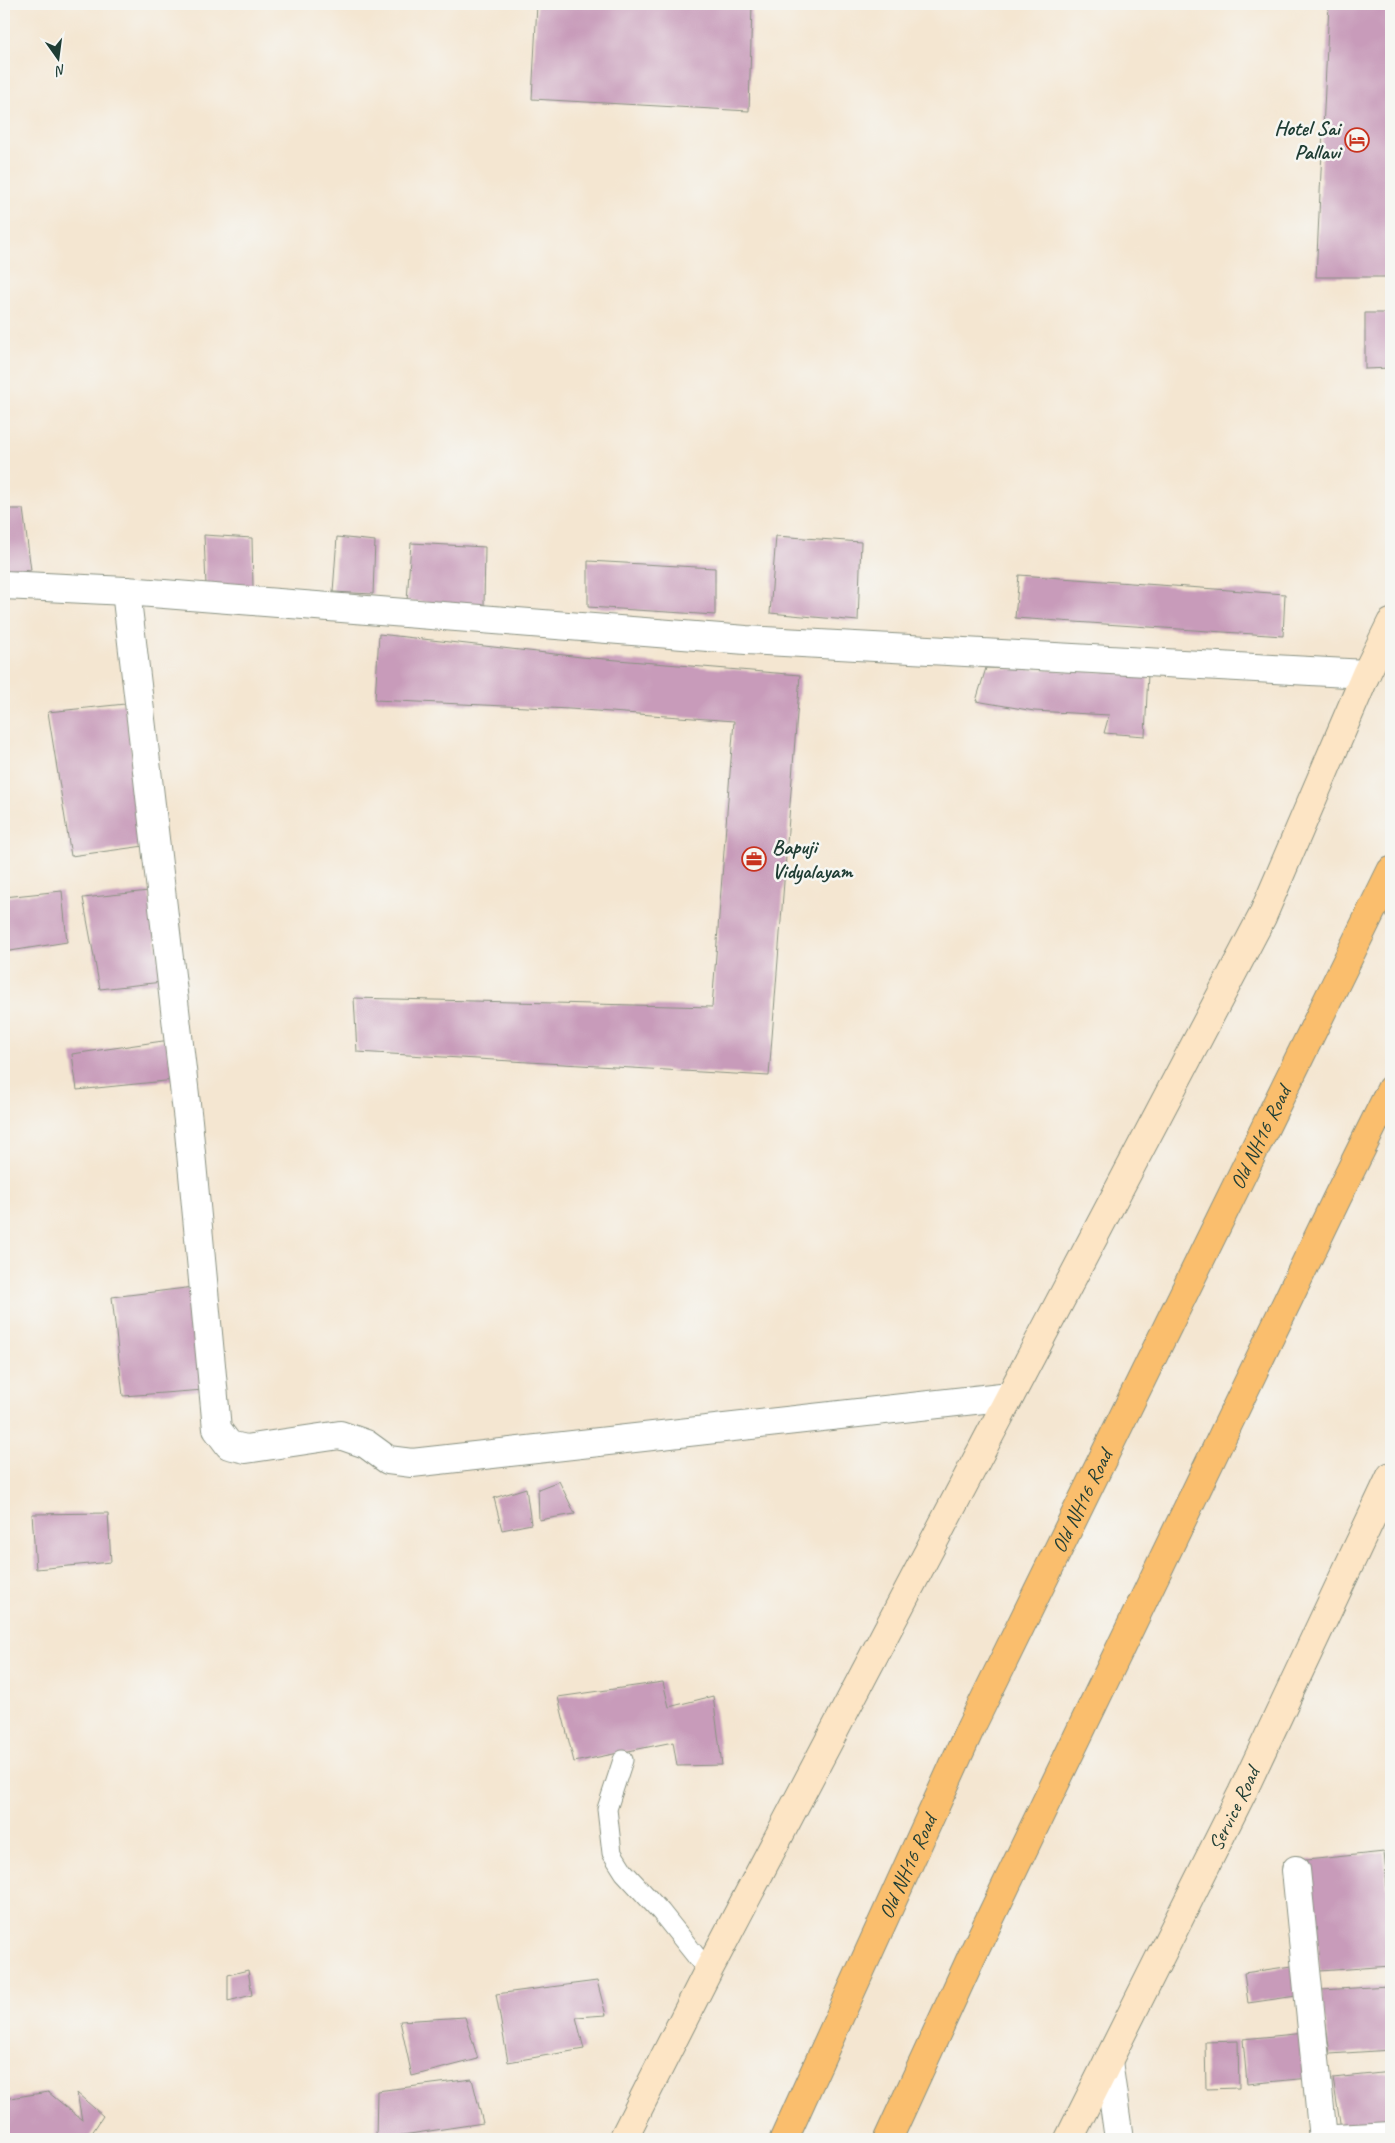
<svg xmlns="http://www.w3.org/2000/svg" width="1395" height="2143" viewBox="0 0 1395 2143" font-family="Caveat,sans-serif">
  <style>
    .building { fill: #c89bba }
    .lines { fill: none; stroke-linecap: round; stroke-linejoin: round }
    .lane-casing { stroke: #8a9282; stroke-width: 21 }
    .street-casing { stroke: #8a9282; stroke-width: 30 }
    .secondary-casing { stroke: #8a9282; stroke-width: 30 }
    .primary-casing { stroke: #8a9282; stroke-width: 30 }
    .lane { stroke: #fff; stroke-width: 19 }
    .street { stroke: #fff; stroke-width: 28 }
    .secondary { stroke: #fde5c5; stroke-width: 28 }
    .primary { stroke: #fabe6d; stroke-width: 28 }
    .labels { text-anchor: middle; stroke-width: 5; stroke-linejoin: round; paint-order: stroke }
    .poi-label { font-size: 21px; font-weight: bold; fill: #1f3d34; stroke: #f6f6f2; text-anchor: end }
    .street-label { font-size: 21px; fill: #1f3d34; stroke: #f6f6f2 }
  </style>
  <rect width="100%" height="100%" fill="#f6f6f2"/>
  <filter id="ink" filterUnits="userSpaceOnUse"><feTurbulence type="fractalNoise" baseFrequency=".02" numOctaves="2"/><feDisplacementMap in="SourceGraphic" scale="10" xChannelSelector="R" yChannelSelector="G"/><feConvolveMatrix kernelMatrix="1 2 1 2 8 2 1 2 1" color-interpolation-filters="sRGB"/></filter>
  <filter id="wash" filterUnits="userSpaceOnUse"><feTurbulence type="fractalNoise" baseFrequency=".0096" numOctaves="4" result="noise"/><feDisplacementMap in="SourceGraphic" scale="20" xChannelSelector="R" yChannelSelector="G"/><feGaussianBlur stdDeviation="1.12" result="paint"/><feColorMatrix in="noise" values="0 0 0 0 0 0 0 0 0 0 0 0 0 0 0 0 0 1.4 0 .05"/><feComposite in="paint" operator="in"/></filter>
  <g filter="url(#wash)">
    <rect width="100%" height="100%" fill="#f4e6d1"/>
    <g id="blocks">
      <g class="building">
        <polygon points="537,4 752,4 749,111 532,99"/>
        <polygon points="1329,4 1391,4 1391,277 1316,277"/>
        <polygon points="1365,313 1391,313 1391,368 1365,369"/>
        <polygon points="4,509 23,509 31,570 4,572"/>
        <polygon points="204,535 252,538 253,587 206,586"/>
        <polygon points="776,536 861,542 858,621 770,613"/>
        <polygon points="337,537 375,541 373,594 333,592"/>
        <polygon points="411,543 485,547 484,606 407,601"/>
        <polygon points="588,561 715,568 715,615 588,607"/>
        <polygon points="1019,575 1285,594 1283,636 1015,618"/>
        <polygon points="379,634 581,657 800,675 769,1076 357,1052 354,998 712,1007 734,721 570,709 375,700"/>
        <polygon points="986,668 1148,673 1145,736 1104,733 1109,715 1034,711 976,701"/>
        <polygon points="125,704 144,846 71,856 48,712"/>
        <polygon points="62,891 67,942 4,952 4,897"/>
        <polygon points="149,891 162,982 100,989 83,898"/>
        <polygon points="170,1040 175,1080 77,1090 72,1054"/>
        <polygon points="194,1287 204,1390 123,1396 112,1297"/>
        <polygon points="559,1481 575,1514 539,1520 538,1489"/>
        <polygon points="526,1488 531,1524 502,1530 494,1498"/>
        <polygon points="108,1513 111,1562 36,1569 32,1514"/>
        <polygon points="663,1682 669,1707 713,1696 722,1765 677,1766 673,1742 574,1762 558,1697"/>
        <polygon points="1384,1852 1391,1930 1391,1966 1320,1971 1307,1860"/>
        <polygon points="1299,1965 1303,1995 1248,2003 1244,1973"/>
        <polygon points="248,1970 252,1995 228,2001 228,1975"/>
        <polygon points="597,1981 606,2015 576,2017 584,2049 508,2062 496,1994"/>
        <polygon points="1388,1986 1391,2008 1391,2050 1330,2054 1321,1990"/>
        <polygon points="465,2017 478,2059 412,2076 400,2021"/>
        <polygon points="1305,2033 1310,2078 1247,2084 1243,2039"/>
        <polygon points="1238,2041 1239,2088 1206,2089 1205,2042"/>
        <polygon points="1391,2072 1391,2126 1341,2130 1333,2078"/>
        <polygon points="472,2079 483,2123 376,2139 377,2091"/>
        <polygon points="48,2092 82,2120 77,2093 103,2116 88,2139 4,2139 4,2099"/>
      </g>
    </g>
  </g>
  <g filter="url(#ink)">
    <use href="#blocks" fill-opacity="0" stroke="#8a9282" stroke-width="1"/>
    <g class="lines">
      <g class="lane-casing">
        <polyline id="lane" points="623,1760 607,1809 612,1853 624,1872 661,1912 708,1971"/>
      </g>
      <g class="street-casing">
        <g id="street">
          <polyline points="4,585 126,591 746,640 1366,674"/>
          <polyline points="126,591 188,1121 217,1429 229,1445 246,1449 340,1435 366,1444 388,1460 412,1463 1010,1396"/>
          <polyline points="1296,1870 1323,2139"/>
          <polyline points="1108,2061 1119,2139"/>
          <polyline points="1336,2139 1391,2136"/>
        </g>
      </g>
      <g class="secondary-casing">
        <g id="secondary">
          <polyline points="623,2139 708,1971 1262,917 1366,674 1391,623"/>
          <path id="s1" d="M1069 2139 1242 1793 1391 1476"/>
        </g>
      </g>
      <g class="primary-casing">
        <g id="primary">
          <path id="s2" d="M784 2139 971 1727 1391 871"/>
          <polyline points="888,2139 971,1958 1337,1198 1391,1089"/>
        </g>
      </g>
      <use href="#lane" class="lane"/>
      <use href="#street" class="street"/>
      <use href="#secondary" class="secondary"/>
      <use href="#primary" class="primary"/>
    </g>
  </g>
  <defs>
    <g id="hotel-ring" transform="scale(1.25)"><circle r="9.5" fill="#f6f6f2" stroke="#c8321e" stroke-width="1.5"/><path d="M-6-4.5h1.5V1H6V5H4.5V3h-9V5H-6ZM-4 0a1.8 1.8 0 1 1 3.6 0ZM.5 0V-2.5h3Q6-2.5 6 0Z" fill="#c8321e"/></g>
    <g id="office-ring" transform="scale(1.25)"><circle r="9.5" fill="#f6f6f2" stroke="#c8321e" stroke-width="1.5"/><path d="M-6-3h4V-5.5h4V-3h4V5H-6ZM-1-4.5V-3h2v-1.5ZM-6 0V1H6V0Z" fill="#c8321e"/></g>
  </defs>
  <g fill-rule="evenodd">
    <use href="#hotel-ring" x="1357" y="140"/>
    <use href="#office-ring" x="754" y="859"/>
  </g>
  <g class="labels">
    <g class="poi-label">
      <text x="1340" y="135">Hotel Sai<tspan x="1340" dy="24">Pallavi</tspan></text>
      <text x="772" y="854" text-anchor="start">Bapuji<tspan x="772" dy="24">Vidyalayam</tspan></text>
    </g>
    <g class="street-label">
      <text dy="7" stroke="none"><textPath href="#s2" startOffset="1109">Old NH16 Road</textPath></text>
      <text dy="7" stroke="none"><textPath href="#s2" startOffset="704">Old NH16 Road</textPath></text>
      <text dy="7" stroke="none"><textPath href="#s1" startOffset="369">Service Road</textPath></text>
      <text dy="7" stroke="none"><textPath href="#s2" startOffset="299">Old NH16 Road</textPath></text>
    </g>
  </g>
  <rect width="1395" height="2143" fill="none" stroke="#f6f6f2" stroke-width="20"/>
  <g transform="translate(58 58) rotate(166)" stroke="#f6f6f2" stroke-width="4" paint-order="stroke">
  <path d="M0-4L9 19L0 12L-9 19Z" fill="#1f3d34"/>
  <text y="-8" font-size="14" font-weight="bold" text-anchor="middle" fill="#1f3d34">N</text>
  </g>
</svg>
